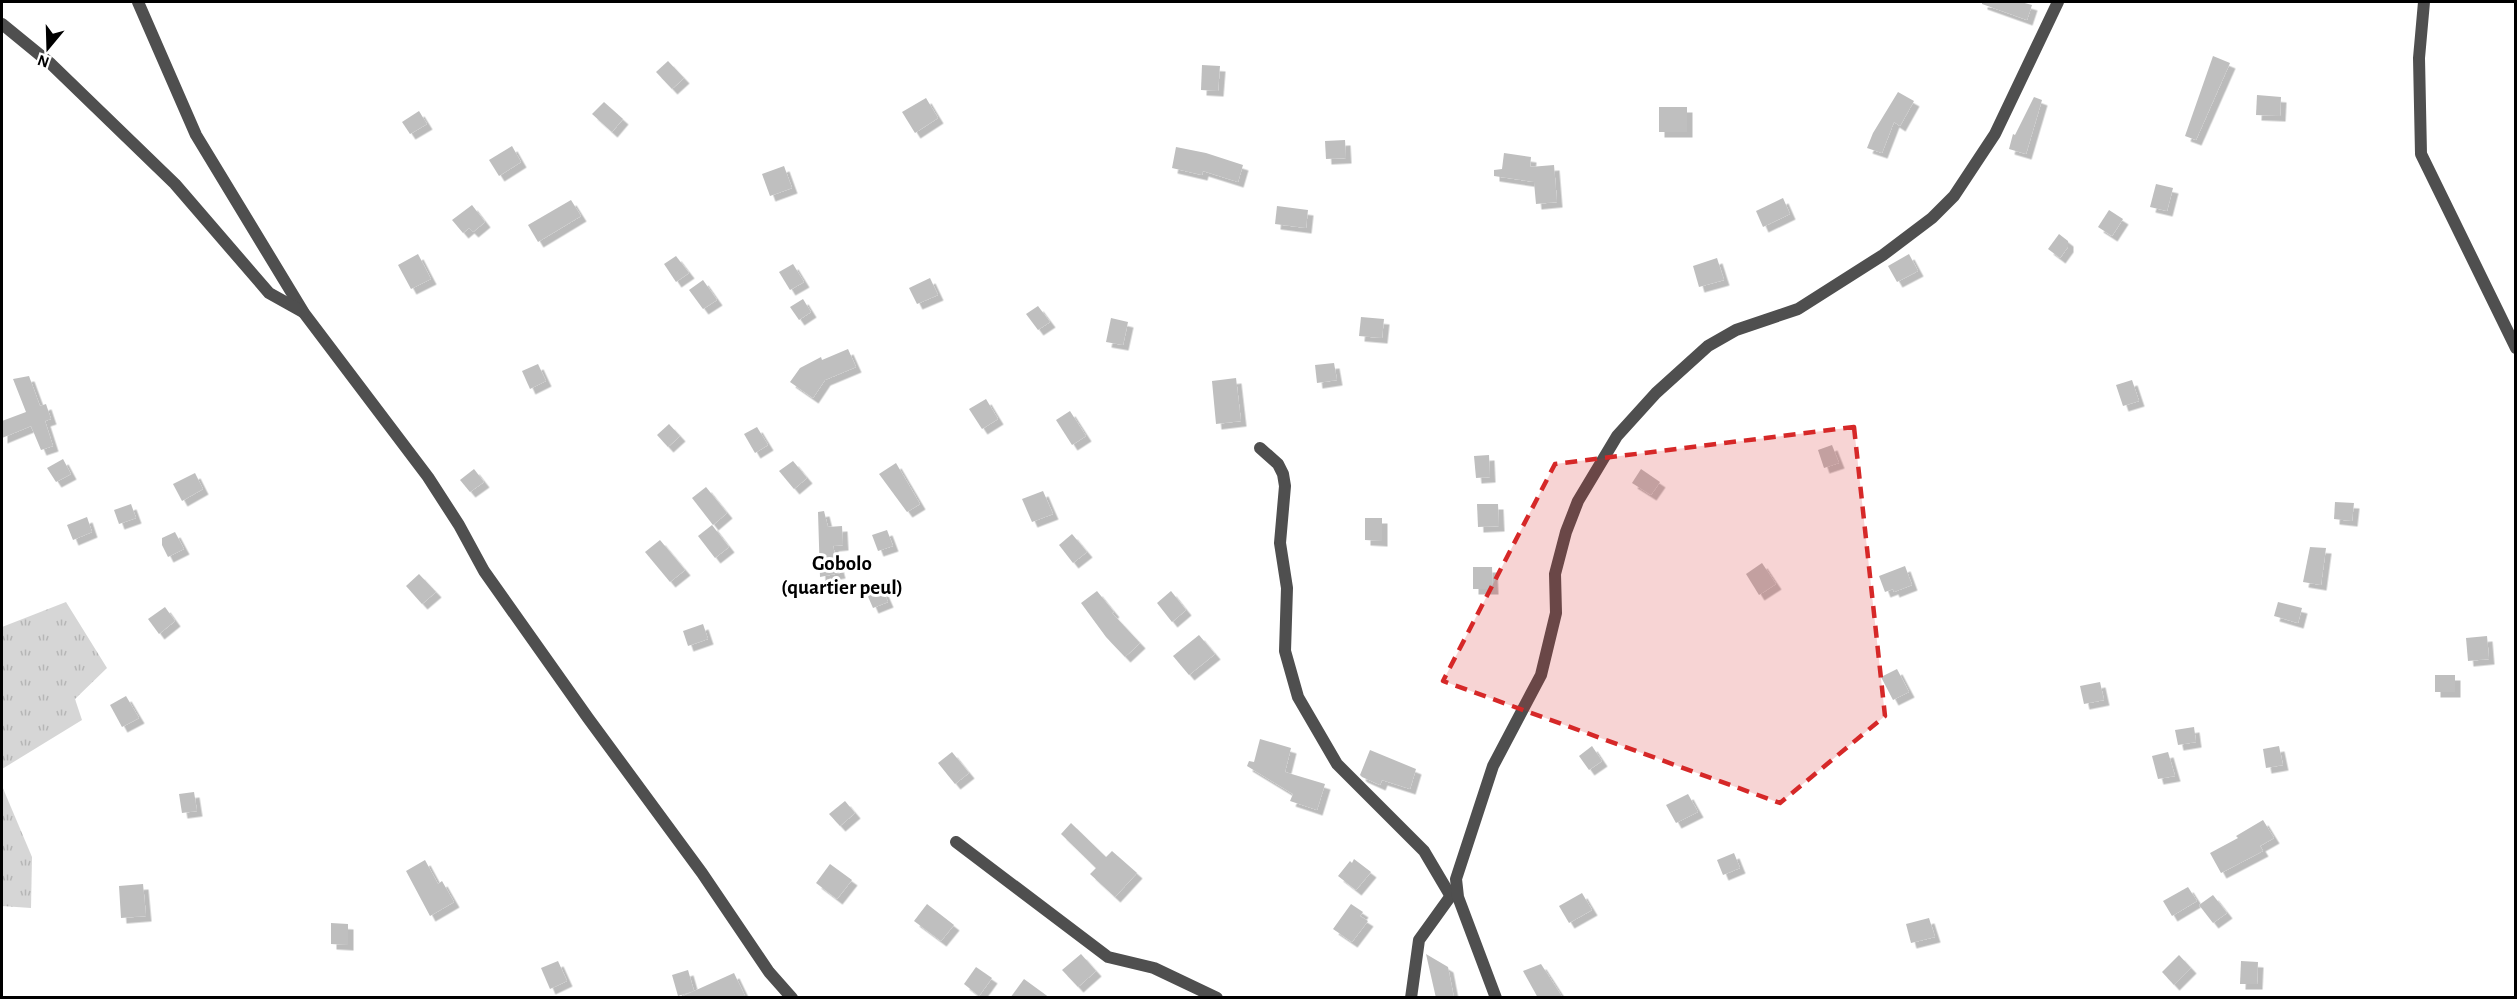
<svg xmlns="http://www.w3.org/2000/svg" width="2517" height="999" viewBox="0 0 2517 999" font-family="'Alegreya Sans',sans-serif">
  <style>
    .grass { fill: url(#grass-tufts) }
    .building { fill: #bfbfbf; filter: url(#shadow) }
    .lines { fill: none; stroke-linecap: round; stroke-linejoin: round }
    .street { stroke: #4f4f4f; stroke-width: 12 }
    .marked { fill: #d62828; fill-opacity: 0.2; stroke: #d62828; stroke-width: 4.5; stroke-dasharray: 12 8; stroke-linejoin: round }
    .labels { text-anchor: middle; stroke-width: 6; stroke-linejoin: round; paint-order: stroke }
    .quarter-label { font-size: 21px; font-weight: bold; fill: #000; stroke: #fff }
  </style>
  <defs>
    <pattern id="grass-tufts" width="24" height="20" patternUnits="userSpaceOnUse" patternTransform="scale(1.5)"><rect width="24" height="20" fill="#d6d6d6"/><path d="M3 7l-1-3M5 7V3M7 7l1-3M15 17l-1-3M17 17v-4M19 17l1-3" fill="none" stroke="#b6b6b6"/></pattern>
    <filter id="shadow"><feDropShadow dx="5.5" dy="5.5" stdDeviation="0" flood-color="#0004"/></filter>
  </defs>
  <rect width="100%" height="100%" fill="#fff"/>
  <g class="grass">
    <polygon points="66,602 107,668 75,699 82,720 2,769 2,627"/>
    <polygon points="2,786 32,857 31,908 2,906"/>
  </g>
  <g class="building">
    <polygon points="1982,2 2021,2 2032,5 2027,20 1982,4"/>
    <polygon points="2213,56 2230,63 2196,140 2185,136"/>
    <polygon points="668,61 684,78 672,89 656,72"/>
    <polygon points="1202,65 1220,66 1218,91 1201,90"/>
    <polygon points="1898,92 1914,101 1900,126 1894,122 1882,153 1867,148 1873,133"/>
    <polygon points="2257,95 2281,97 2280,116 2256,115"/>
    <polygon points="2034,97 2042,100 2026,154 2009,149 2013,134 2015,135"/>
    <polygon points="926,98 938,118 915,133 902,112"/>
    <polygon points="604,102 623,119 612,132 592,114"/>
    <rect x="1659" y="107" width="28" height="25"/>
    <polygon points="419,111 427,124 410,134 402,122"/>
    <polygon points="1345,140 1346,158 1326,159 1325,141"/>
    <polygon points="512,146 521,162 499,176 489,160"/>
    <polygon points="1176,147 1206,153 1243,165 1238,182 1203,171 1202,175 1172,168"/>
    <polygon points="1504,153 1531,157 1530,167 1554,165 1557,202 1536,204 1534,182 1494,176 1494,170 1502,169"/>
    <polygon points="784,166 792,188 770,196 762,174"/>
    <polygon points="2156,184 2173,188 2167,211 2150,207"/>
    <polygon points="1783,198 1790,214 1763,227 1756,211"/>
    <polygon points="571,200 581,216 538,242 528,225"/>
    <polygon points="472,205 485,222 473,232 469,228 463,233 452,220"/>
    <polygon points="1277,206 1308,210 1306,228 1275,224"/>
    <polygon points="2109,210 2123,219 2112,236 2098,227"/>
    <polygon points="2059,234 2068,241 2068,247 2060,258 2048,249"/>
    <polygon points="418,254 431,279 411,289 398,265"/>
    <polygon points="1909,254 1918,271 1897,282 1888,266"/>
    <polygon points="676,256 689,273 676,282 664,264"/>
    <polygon points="1717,258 1724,280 1699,287 1693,266"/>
    <polygon points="793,264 804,282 790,290 779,272"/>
    <polygon points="930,278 938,295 917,304 909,288"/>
    <polygon points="703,280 717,300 703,309 689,290"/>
    <polygon points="803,299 811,312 799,320 790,307"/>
    <polygon points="1038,306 1050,322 1038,330 1026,314"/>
    <polygon points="1361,317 1384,319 1382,338 1359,336"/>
    <polygon points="1111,318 1128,322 1123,345 1106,342"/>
    <polygon points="848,349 856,367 825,380 813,398 790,382 800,368 821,357 822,360"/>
    <polygon points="1334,363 1337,380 1317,383 1315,365"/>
    <polygon points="538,364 546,381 530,389 522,371"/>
    <polygon points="29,376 40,406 46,404 51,419 45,421 53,446 41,450 31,426 2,438 2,421 26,412 13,379"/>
    <polygon points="1236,378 1241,421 1216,424 1212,381"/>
    <polygon points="2132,380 2139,401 2123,406 2116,385"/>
    <polygon points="986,399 998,419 982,429 969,409"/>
    <polygon points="1070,411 1086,436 1072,445 1056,420"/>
    <polygon points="669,424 680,436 668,447 657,435"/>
    <polygon points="757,427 768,445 755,453 744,434"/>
    <polygon points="1832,445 1839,463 1824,468 1818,450"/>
    <polygon points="1489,455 1490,477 1476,478 1474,456"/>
    <polygon points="63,459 71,474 56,482 47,468"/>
    <polygon points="793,461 807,478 794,489 779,471"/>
    <polygon points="896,463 920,504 907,512 879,474"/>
    <polygon points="474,469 484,482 470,492 460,480"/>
    <polygon points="1641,469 1660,482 1651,495 1632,483"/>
    <polygon points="195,473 203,489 182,501 173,484"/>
    <polygon points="706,487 727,513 713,525 692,498"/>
    <polygon points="1043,491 1053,514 1032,522 1022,499"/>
    <polygon points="2335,502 2354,503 2352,521 2334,519"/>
    <polygon points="131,504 136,518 119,524 114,510"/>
    <polygon points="1477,504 1498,504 1499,526 1478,527"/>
    <polygon points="824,511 828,527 842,526 843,545 833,546 840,573 820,577 818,512"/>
    <polygon points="87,517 92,532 73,540 67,525"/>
    <polygon points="1365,518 1382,518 1382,541 1365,540"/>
    <polygon points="712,525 729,547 715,558 698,536"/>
    <polygon points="887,530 893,546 878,551 872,535"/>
    <polygon points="175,532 184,549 168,557 162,545 162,538"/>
    <polygon points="1072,534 1087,552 1073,563 1059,545"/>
    <polygon points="660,540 685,570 670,582 645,552"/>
    <polygon points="2310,547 2326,548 2321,585 2303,582"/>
    <polygon points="1762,563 1776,584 1759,595 1746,574"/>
    <polygon points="1905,566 1912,585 1894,592 1893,589 1885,592 1879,576"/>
    <polygon points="1473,567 1492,567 1493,589 1473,589"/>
    <polygon points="419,574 436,592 422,604 406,586"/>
    <polygon points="881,586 888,602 873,608 866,592"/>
    <polygon points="1097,591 1114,612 1112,613 1140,643 1125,657 1106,637 1081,603"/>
    <polygon points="1171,591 1186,610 1172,622 1157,603"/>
    <polygon points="2278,602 2302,608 2298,623 2274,616"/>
    <polygon points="165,607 175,621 159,634 148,619"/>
    <polygon points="703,624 708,639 688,646 683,631"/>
    <polygon points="1199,635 1215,654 1189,675 1173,656"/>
    <polygon points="2487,636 2489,659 2468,661 2466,638"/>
    <polygon points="1897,669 1909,692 1893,700 1881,677"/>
    <rect x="2435" y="675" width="20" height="17"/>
    <polygon points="2100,682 2104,700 2084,704 2080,686"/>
    <polygon points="126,696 139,718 122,727 110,705"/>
    <polygon points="2194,727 2196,742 2178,745 2175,730"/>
    <polygon points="1260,739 1291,748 1285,772 1325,784 1317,810 1290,801 1293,794 1247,766 1249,761 1254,762"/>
    <polygon points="1592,746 1602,761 1589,770 1579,756"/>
    <polygon points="2279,746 2283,765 2266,768 2263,749"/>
    <polygon points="1370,750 1416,769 1410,789 1382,780 1380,785 1362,777 1360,775"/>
    <polygon points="952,752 969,773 955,784 938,763"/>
    <polygon points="2168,752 2175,776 2158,779 2152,756"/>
    <polygon points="194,792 197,811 182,813 179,794"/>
    <polygon points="1688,794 1698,812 1676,823 1666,805"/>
    <polygon points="845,801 855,813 840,826 829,814"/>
    <polygon points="2263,820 2274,838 2260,846 2263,851 2221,873 2210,853 2238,838 2236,836"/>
    <polygon points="1071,823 1106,857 1112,851 1137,873 1115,897 1090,874 1096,868 1061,834"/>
    <polygon points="1734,853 1740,868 1723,875 1717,860"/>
    <polygon points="1354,859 1371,872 1356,890 1338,876 1350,861 1352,863"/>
    <polygon points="425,860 438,884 442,881 454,902 430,916 406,871"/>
    <polygon points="830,864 852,880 837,899 816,883"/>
    <polygon points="143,884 146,916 121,918 119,886"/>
    <polygon points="2188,887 2197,901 2172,916 2163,901"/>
    <polygon points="1582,893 1592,910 1569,923 1559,906"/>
    <polygon points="2213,895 2227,913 2213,923 2199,905"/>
    <polygon points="927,904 954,925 941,941 914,921"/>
    <polygon points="1351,904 1363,912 1360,916 1368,921 1352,942 1333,929"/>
    <polygon points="1929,918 1935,937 1911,943 1906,924"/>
    <polygon points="331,923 348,924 348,945 331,944"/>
    <polygon points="1081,954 1096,971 1078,987 1062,970"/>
    <polygon points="1426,954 1448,967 1454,998 1436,998"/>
    <polygon points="2179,955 2191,968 2174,985 2162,972"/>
    <polygon points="558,961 567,981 550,989 541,968"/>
    <polygon points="2241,961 2258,962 2257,984 2240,984"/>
    <polygon points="1541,964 1563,998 1538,998 1523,971"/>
    <polygon points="976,967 992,978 979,996 964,984"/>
    <polygon points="688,970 694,991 678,996 672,975"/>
    <polygon points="734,973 746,998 679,998 694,991"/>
    <polygon points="1024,979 1050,998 1010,998"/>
  </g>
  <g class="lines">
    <g class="street">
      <polyline points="138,2 196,135 304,313 428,477 459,525 484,571 588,718 702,873 769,972 792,998"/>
      <polyline points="2424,2 2419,58 2421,154 2516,348"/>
      <polyline points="2,24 51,64 175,184 269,293 303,312"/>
      <polyline points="1260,448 1278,464 1283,474 1285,486 1280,543 1287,588 1285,651 1298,697 1337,764 1424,851 1450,895"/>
      <polyline points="956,842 1108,957 1154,968 1217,998"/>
      <polyline points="1411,998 1419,940 1455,890"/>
      <polyline points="1496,998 1458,897 1456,879 1493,766 1541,675 1556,613 1555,574 1566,532 1578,501 1617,436 1656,393 1708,346 1736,330 1798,309 1883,255 1932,218 1954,196 1995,134 2058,2"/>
    </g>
  </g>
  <path class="marked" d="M1854 427 1885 716 1780 803 1443 681 1555 464Z"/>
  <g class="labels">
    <g class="quarter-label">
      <text x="842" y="570">Gobolo<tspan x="842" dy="24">(quartier peul)</tspan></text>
    </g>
  </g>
  <rect width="2517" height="999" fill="none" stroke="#000000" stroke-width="6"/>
  <g transform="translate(48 48) rotate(199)" stroke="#ffffff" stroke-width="4.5" paint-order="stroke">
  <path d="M0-4.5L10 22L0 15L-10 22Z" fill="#000000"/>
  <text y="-9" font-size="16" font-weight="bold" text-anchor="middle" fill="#000000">N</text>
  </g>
</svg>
